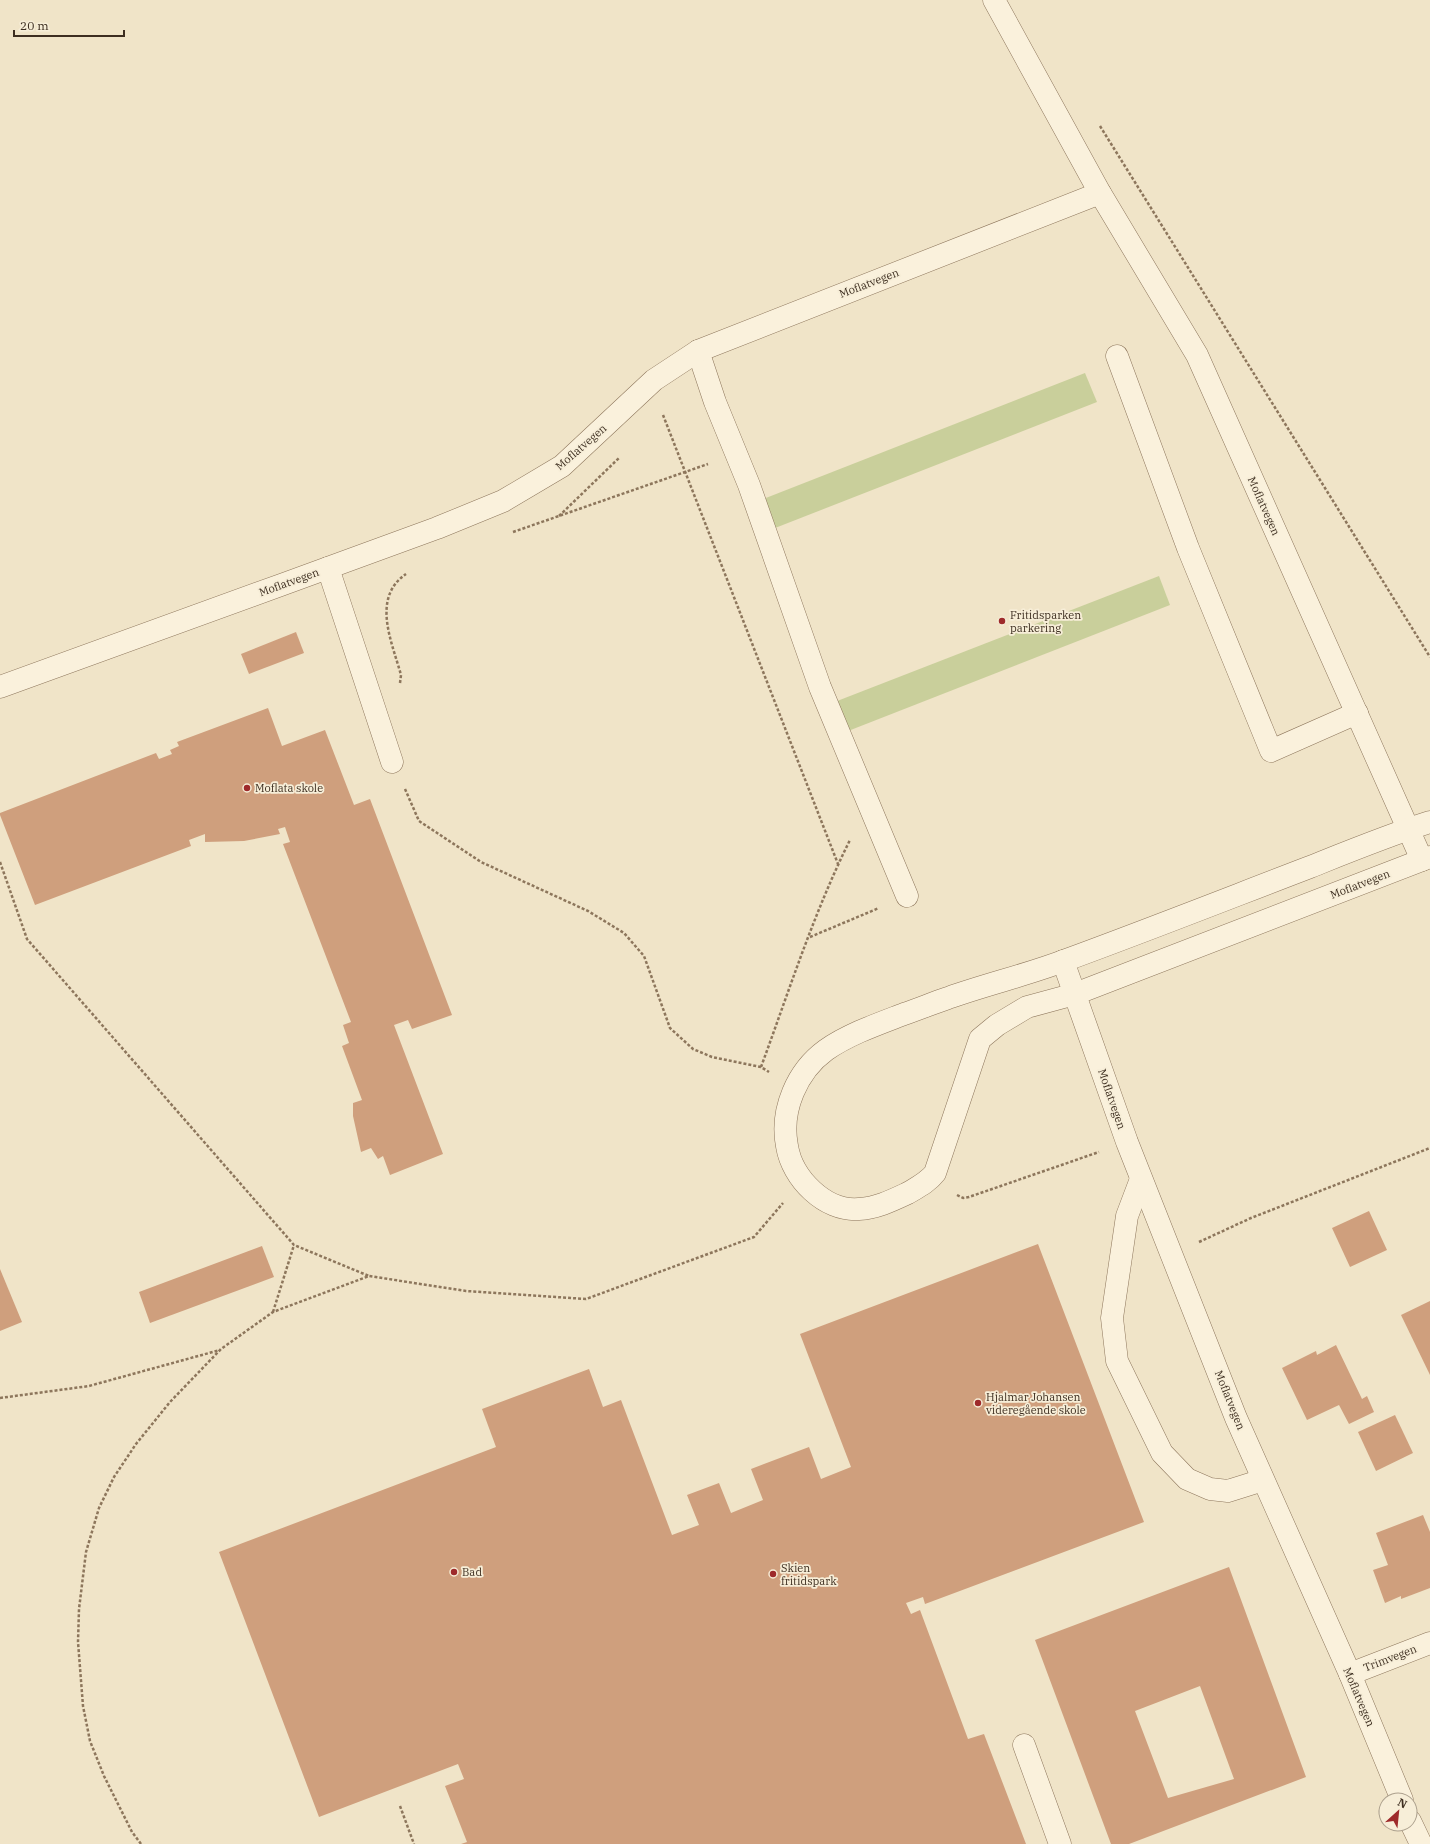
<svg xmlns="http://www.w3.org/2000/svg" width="1430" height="1844" viewBox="0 0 1430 1844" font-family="'IBM Plex Serif',serif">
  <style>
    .green { fill: #c9cf9b }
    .building { fill: #cf9f7d; fill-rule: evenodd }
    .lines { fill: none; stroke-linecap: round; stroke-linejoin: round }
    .minor-casing { stroke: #8d765c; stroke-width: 23 }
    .path { stroke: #8d765c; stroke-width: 2.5; stroke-dasharray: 3 2; stroke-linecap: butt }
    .minor { stroke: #faf1dc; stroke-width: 22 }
    .poi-dot { fill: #9e2a2b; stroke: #f7eed8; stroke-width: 1.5 }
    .labels { text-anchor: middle; stroke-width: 3.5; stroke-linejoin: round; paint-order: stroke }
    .street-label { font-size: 11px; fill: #3d2e20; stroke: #f7eed8 }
    .poi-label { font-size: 11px; fill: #3d2e20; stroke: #f7eed8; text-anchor: start }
  </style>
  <rect width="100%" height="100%" fill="#f0e4c8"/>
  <g class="green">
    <polygon points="1085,373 1097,402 770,530 758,501"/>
    <polygon points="1159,576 1170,605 843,733 832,703"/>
  </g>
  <g class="building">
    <polygon points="296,632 304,653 249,674 241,654"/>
    <polygon points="268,708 282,746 325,730 354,805 370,799 452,1015 412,1029 408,1020 394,1025 443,1154 390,1175 383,1156 378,1159 371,1148 361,1152 353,1116 353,1103 362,1100 342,1046 349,1043 343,1025 351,1022 283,844 290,842 285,827 278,829 280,834 244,841 205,842 205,834 189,840 191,846 35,905 0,815 0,813 156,753 159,759 172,754 170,750 179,746 177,742"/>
    <polygon points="1369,1211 1387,1250 1350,1267 1332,1228"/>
    <polygon points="1038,1244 1144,1522 925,1604 923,1597 906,1603 911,1614 920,1610 968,1739 984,1734 1026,1844 461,1844 467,1842 445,1786 464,1779 458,1764 319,1817 219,1552 496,1447 482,1409 589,1369 603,1407 621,1400 672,1535 699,1525 687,1495 719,1483 731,1513 763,1500 751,1469 809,1447 821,1479 851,1467 800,1334"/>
    <polygon points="262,1246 274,1277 150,1323 139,1292"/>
    <polygon points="0,1269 22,1322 0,1331"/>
    <polygon points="1430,1301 1430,1375 1401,1315"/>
    <polygon points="1336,1345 1362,1399 1367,1396 1374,1412 1349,1424 1339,1405 1307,1420 1282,1368 1316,1351 1317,1355"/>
    <polygon points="1395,1415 1413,1453 1376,1471 1358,1432"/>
    <polygon points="1423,1515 1430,1532 1430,1588 1401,1599 1401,1596 1385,1603 1373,1570 1388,1565 1376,1533"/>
    <path d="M1229 1567 1306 1777 1129 1844H1111L1035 1640ZM1200 1686 1234 1779 1168 1798 1135 1711Z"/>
  </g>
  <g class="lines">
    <g class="minor-casing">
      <g id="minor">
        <polyline points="994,0 1100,193 1197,355 1422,860"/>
        <polyline points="698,351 715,402 749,485 820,687 907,896"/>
        <polyline points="1117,356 1188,548 1271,751 1357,713"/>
        <polyline points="328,568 392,762"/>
        <polyline points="0,687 281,585 437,528 503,501 562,466 654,380 698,351 1100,193"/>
        <path d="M1430 822C1389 835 1350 851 1310 867 1229 898 1148 930 1066 960 1027 975 987 984 948 998 933 1003 919 1009 904 1014 878 1024 849 1034 826 1050 797 1071 780 1110 787 1146 792 1178 825 1212 859 1209 877 1208 893 1200 908 1193 918 1187 928 1182 935 1173L980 1039 997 1025 1027 1007 1075 994 1430 857"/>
        <polyline points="1063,961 1127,1142 1236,1418 1350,1674 1402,1800"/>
        <polyline points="1141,1179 1127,1216 1112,1318 1117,1361 1162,1453 1187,1479 1210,1489 1228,1491 1263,1480"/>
        <polyline points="1350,1674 1430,1643"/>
        <polyline points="1024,1745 1060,1844"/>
        <polyline points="1410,1821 1421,1844"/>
      </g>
    </g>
    <g class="path">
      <polyline points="1100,126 1430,657"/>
      <polyline points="663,415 838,864"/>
      <polyline points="559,516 620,457"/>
      <polyline points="513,532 708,464"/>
      <path d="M400 683 401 675C392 642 371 598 406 574"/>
      <polyline points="405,789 419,821 481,862 588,911 624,933 644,956 670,1028 693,1049 712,1057 761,1067 769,1072"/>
      <polyline points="0,862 27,939 294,1245 369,1276"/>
      <polyline points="810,937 879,908"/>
      <path d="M761 1067C789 991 814 912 850 840"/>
      <polyline points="957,1195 963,1198 969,1197 1099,1152"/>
      <polyline points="1199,1242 1251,1218 1430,1148"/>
      <polyline points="273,1312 294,1245"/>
      <polyline points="0,1398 89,1386 220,1350"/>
      <polyline points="400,1806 414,1844"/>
      <polyline points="141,1844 132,1832 104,1776 90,1741 83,1706 78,1642 79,1609 86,1552 99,1508 114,1477 136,1444 170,1402 221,1349 273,1312 369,1276 466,1291 586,1299 754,1237 783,1203"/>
    </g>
    <use href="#minor" class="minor"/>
  </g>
  <g class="poi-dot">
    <circle cx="1002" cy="621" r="4"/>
    <circle cx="247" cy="788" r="4"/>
    <circle cx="978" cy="1403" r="4"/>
    <circle cx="454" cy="1572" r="4"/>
    <circle cx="773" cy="1574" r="4"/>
  </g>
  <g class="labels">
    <g class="street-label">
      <text transform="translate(869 283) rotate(-21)" y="4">Moflatvegen</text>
      <text transform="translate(581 447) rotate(-41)" y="4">Moflatvegen</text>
      <text transform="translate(1264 506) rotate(66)" y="4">Moflatvegen</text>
      <text transform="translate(289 582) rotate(-20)" y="4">Moflatvegen</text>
      <text transform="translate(1360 884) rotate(-21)" y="4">Moflatvegen</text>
      <text transform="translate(1112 1099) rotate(71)" y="4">Moflatvegen</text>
      <text transform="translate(1230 1400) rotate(68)" y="4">Moflatvegen</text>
      <text transform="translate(1390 1658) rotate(-21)" y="4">Trimvegen</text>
      <text transform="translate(1359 1697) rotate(67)" y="4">Moflatvegen</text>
    </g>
    <g class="poi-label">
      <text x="1010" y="619">Fritidsparken<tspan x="1010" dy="13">parkering</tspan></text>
      <text x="255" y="792">Moflata skole</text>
      <text x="986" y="1401">Hjalmar Johansen<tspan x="986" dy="13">videregående skole</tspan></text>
      <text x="781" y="1572">Skien<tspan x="781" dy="13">fritidspark</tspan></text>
      <text x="462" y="1576">Bad</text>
    </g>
  </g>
  <g transform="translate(1398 1812) rotate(27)"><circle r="19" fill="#f7eed8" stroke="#ada18e"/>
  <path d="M0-3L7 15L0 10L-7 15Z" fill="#9e2a2b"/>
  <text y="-6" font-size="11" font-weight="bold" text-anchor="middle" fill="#3d2e20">N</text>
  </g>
  <path d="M14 30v6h110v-6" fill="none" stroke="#3d2e20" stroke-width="2"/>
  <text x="20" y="30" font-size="12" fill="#3d2e20" stroke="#f7eed8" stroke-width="3" paint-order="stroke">20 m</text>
</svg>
